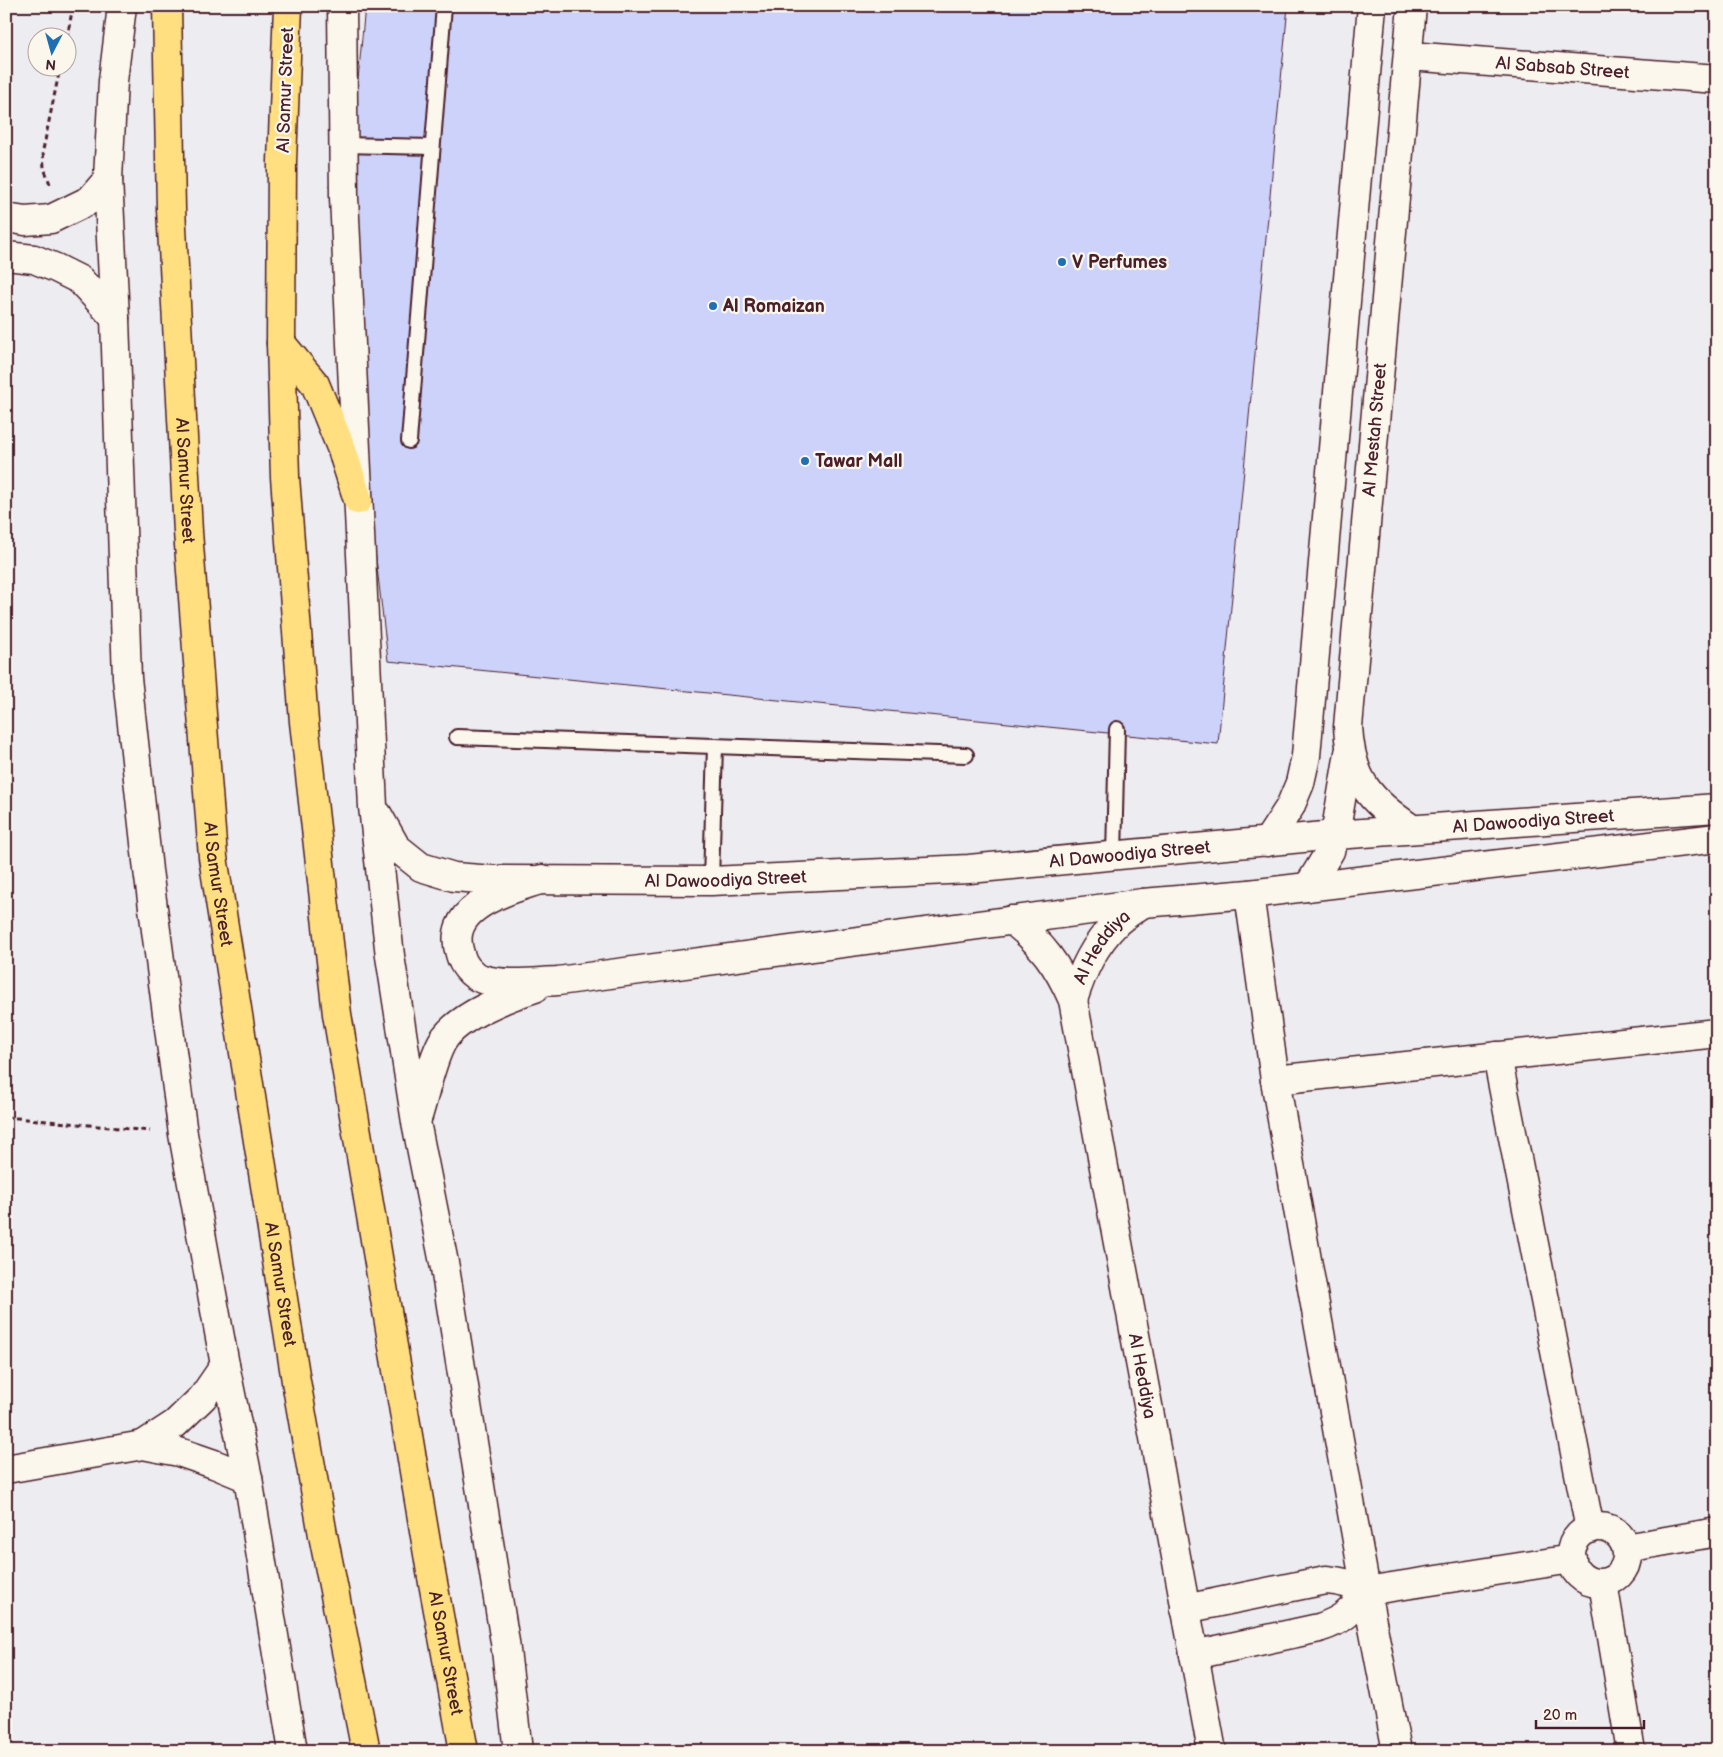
<svg xmlns="http://www.w3.org/2000/svg" width="1723" height="1757" viewBox="0 0 1723 1757" font-family="'Balsamiq Sans',sans-serif">
  <style>
    .building { fill: #cdd2fb; stroke: #4a1f2b }
    .lines { fill: none; stroke-linecap: round; stroke-linejoin: round }
    .lane-casing { stroke: #4a1f2b; stroke-width: 18 }
    .street-casing { stroke: #4a1f2b; stroke-width: 31 }
    .primary-casing { stroke: #4a1f2b; stroke-width: 31 }
    .path { stroke: #4a1f2b; stroke-width: 3; stroke-dasharray: 5 4; stroke-linecap: butt }
    .lane { stroke: #fbf7ec; stroke-width: 14 }
    .street { stroke: #fbf7ec; stroke-width: 28 }
    .primary { stroke: #ffdf80; stroke-width: 28 }
    .poi-dot { fill: #1f6fb2; stroke: #fbf7ec; stroke-width: 2 }
    .labels { text-anchor: middle; stroke-width: 4.5; stroke-linejoin: round; paint-order: stroke }
    .street-label { font-size: 18px; fill: #4a1f2b; stroke: #fbf7ec }
    .poi-label { font-size: 18px; font-weight: bold; fill: #4a1f2b; stroke: #fbf7ec; text-anchor: start }
  </style>
  <rect width="100%" height="100%" fill="#edecf0"/>
  <filter id="ink" filterUnits="userSpaceOnUse"><feTurbulence type="fractalNoise" baseFrequency=".02" numOctaves="2"/><feDisplacementMap in="SourceGraphic" scale="10" xChannelSelector="R" yChannelSelector="G"/><feConvolveMatrix kernelMatrix="1 2 1 2 8 2 1 2 1" color-interpolation-filters="sRGB"/></filter>
  <g filter="url(#ink)">
    <polygon class="building" points="365,6 1288,6 1218,744 388,661 341,260"/>
    <g class="lines">
      <g class="lane-casing">
        <g id="lane">
          <polyline points="343,145 432,147"/>
          <polyline points="409,441 444,6"/>
          <polyline points="457,737 966,755"/>
          <polyline points="1114,856 1117,729"/>
          <polyline points="711,881 715,746"/>
        </g>
      </g>
      <g class="street-casing">
        <g id="street">
          <polyline points="122,6 113,81 108,179 115,318 127,678 148,870 183,1134 225,1365 248,1478 293,1751"/>
          <polyline points="342,6 344,197 373,807 390,956 416,1122 445,1268 505,1642 518,1751"/>
          <path id="s1" d="M1409 56 1717 79"/>
          <polyline points="6,218 25,221 51,219 90,200 108,179"/>
          <polyline points="6,256 34,259 56,268 80,280 115,318"/>
          <path id="s2" d="M378 815 396 847 421 867 454 877 493 880 711 881 969 869 1335 835 1717 808"/>
          <path id="s3" d="M1412 829C1369 800 1351 780 1348 727L1412 6"/>
          <polyline points="1267,842 1290,807 1300,783 1306,756 1372,6"/>
          <path d="M542 879C509 891 444 905 460 954 463 965 471 975 482 979 506 986 533 982 558 981L1143 903 1249 894 1717 838"/>
          <polyline points="1308,887 1330,851 1335,835 1349,753"/>
          <polyline points="1249,894 1275,1080 1366,1591 1397,1751"/>
          <path id="s4" d="M1012 920C1043 945 1057 964 1073 1000L1212 1751"/>
          <path id="s5" d="M1073 1000C1083 969 1094 945 1117 922 1125 915 1134 909 1143 903"/>
          <polyline points="1497,1056 1590,1529"/>
          <polyline points="1275,1080 1717,1033"/>
          <path d="M418 1116C425 1094 431 1062 442 1042 457 1016 507 997 535 988"/>
          <polyline points="143,1445 175,1424 203,1397 225,1365"/>
          <polyline points="6,1469 143,1445 179,1452 214,1464 248,1478"/>
          <circle cx="1599" cy="1555" r="28"/>
          <polyline points="1626,1548 1717,1532"/>
          <polyline points="1603,1583 1631,1751"/>
          <path d="M1185 1609 1326 1580C1342 1581 1353 1584 1366 1591L1572 1559"/>
          <path d="M1194 1655 1319 1628C1341 1621 1354 1611 1366 1591"/>
        </g>
      </g>
      <g class="primary-casing">
        <g id="primary">
          <path id="s6" d="M167 6 171 209 188 532 213 857 296 1381 323 1535 366 1751"/>
          <path id="s7" d="M288 6 282 161 281 343 285 477 304 722 337 1014 431 1572 464 1751"/>
          <polyline points="281,343 315,384 342,450 358,500"/>
        </g>
      </g>
      <g class="path">
        <polyline points="67,38 73,6"/>
        <polyline points="50,184 44,168 43,150 60,68"/>
        <polyline points="6,1117 150,1131"/>
      </g>
      <use href="#lane" class="lane"/>
      <use href="#street" class="street"/>
      <use href="#primary" class="primary"/>
    </g>
  </g>
  <g class="poi-dot">
    <circle cx="1062" cy="262" r="5"/>
    <circle cx="713" cy="306" r="5"/>
    <circle cx="805" cy="461" r="5"/>
  </g>
  <g class="labels">
    <g class="street-label">
      <text dy="6" stroke="none"><textPath href="#s1" startOffset="154">Al Sabsab Street</textPath></text>
      <text transform="translate(285 90) rotate(-88)" y="6">Al Samur Street</text>
      <text dy="6" stroke="none"><textPath href="#s3" startOffset="425">Al Mestah Street</textPath></text>
      <text dy="6" stroke="none"><textPath href="#s6" startOffset="475">Al Samur Street</textPath></text>
      <text dy="6" stroke="none"><textPath href="#s2" startOffset="1185">Al Dawoodiya Street</textPath></text>
      <text dy="6" stroke="none"><textPath href="#s2" startOffset="780">Al Dawoodiya Street</textPath></text>
      <text dy="6" stroke="none"><textPath href="#s2" startOffset="375">Al Dawoodiya Street</textPath></text>
      <text dy="6" stroke="none"><textPath href="#s6" startOffset="880">Al Samur Street</textPath></text>
      <text dy="6" stroke="none"><textPath href="#s5" startOffset="61">Al Heddiya</textPath></text>
      <text dy="6" stroke="none"><textPath href="#s6" startOffset="1285">Al Samur Street</textPath></text>
      <text dy="6" stroke="none"><textPath href="#s4" startOffset="484">Al Heddiya</textPath></text>
      <text dy="6" stroke="none"><textPath href="#s7" startOffset="1659">Al Samur Street</textPath></text>
    </g>
    <g class="poi-label">
      <text x="1072" y="268">V Perfumes</text>
      <text x="723" y="312">Al Romaizan</text>
      <text x="815" y="467">Tawar Mall</text>
    </g>
  </g>
  <rect width="1723" height="1757" fill="none" stroke="#fbf7ec" stroke-width="25"/>
  <rect x="12" y="12" width="1698" height="1732" fill="none" stroke="#4a1f2b" stroke-width="2" filter="url(#ink)"/>
  <g transform="translate(52 52) rotate(186)"><circle r="24" fill="#fbf7ec" stroke="#b4a19f"/>
  <path d="M0-4L9 19L0 12L-9 19Z" fill="#1f6fb2"/>
  <text y="-8" font-size="14" font-weight="bold" text-anchor="middle" fill="#4a1f2b">N</text>
  </g>
  <path d="M1536 1720v8h108v-8" fill="none" stroke="#4a1f2b" stroke-width="2.5"/>
  <text x="1543" y="1720" font-size="15" fill="#4a1f2b" stroke="#fbf7ec" stroke-width="4" paint-order="stroke">20 m</text>
</svg>
